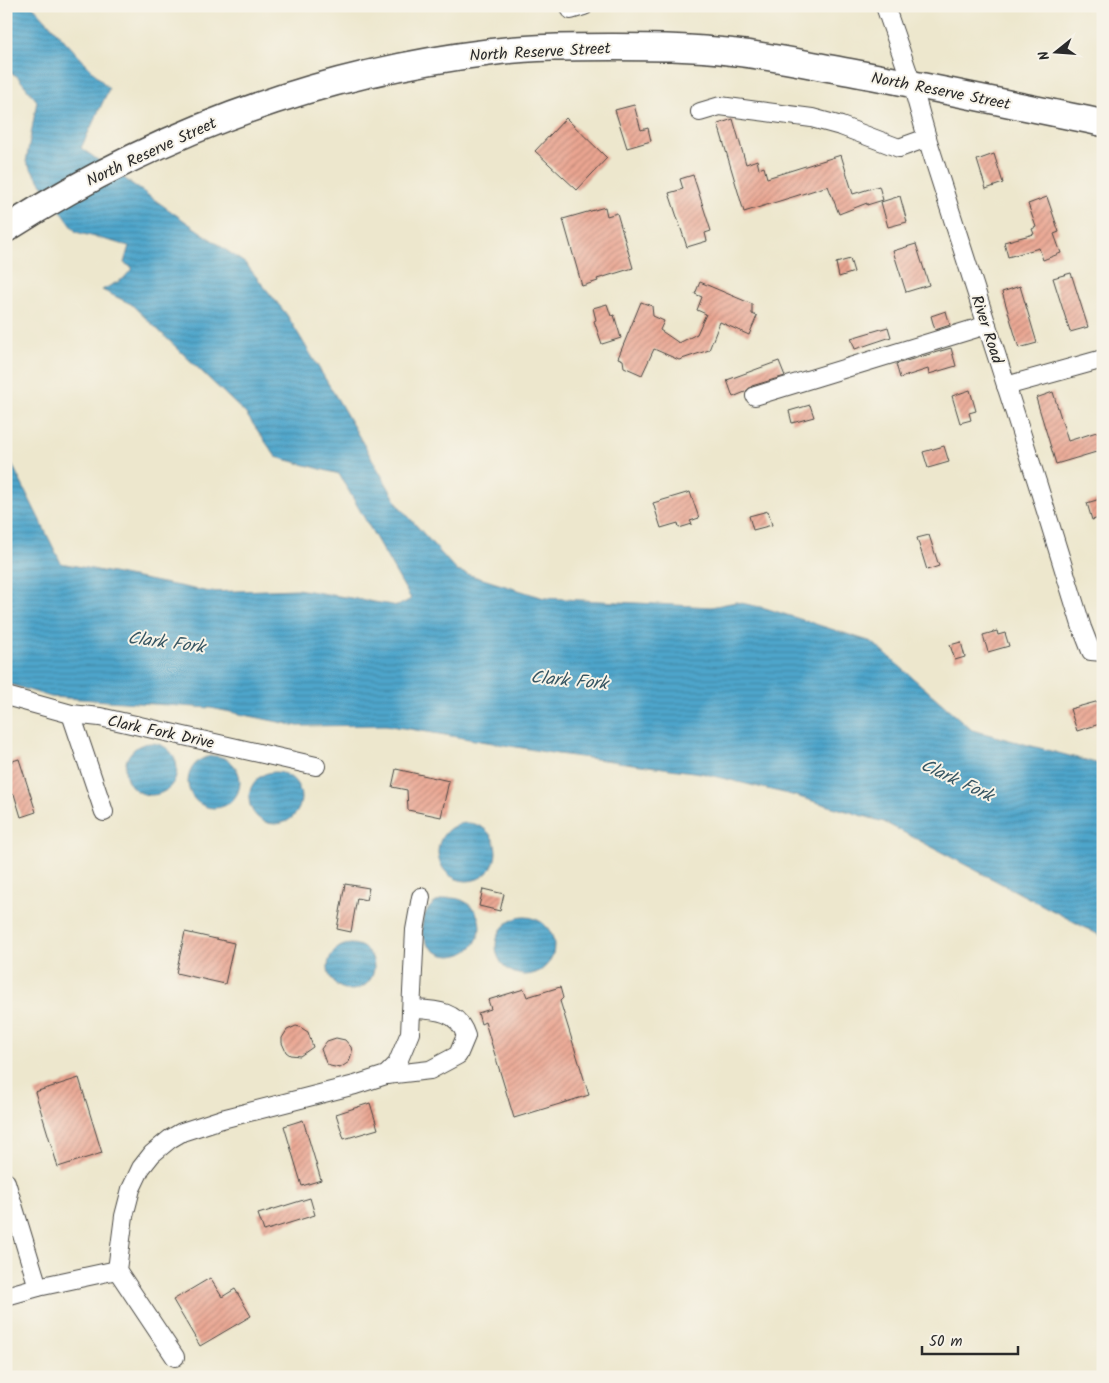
<svg xmlns="http://www.w3.org/2000/svg" width="1109" height="1383" viewBox="0 0 1109 1383" font-family="Kalam,sans-serif">
  <style>
    .water { fill: url(#water-rules); stroke: #3c687b }
    .building { fill: url(#building-hatch) }
    .lines { fill: none; stroke-linecap: round; stroke-linejoin: round }
    .minor-casing { stroke: #484743; stroke-width: 20 }
    .highway-casing { stroke: #484743; stroke-width: 29 }
    .minor { stroke: #fff; stroke-width: 18 }
    .highway { stroke: #fff; stroke-width: 26 }
    .labels { text-anchor: middle; stroke-width: 4; stroke-linejoin: round; paint-order: stroke }
    .street-label { font-size: 16px; fill: #2b2b2b; stroke: #f7f3e8 }
    .water-label { font-size: 18px; font-style: italic; fill: #375663; stroke: #f7f3e8 }
  </style>
  <defs>
    <pattern id="water-rules" width="6" height="5" patternUnits="userSpaceOnUse" patternTransform="scale(1.25)"><rect width="6" height="5" fill="#4ea5cb"/><path d="M0 2.5h6" fill="none" stroke="#4187a5"/></pattern>
    <pattern id="building-hatch" width="6" height="6" patternUnits="userSpaceOnUse" patternTransform="scale(1.25)"><rect width="6" height="6" fill="#eaa591"/><path d="M-1 1l2-2M0 6l6-6M5 7l2-2" fill="none" stroke="#be8777"/></pattern>
  </defs>
  <rect width="100%" height="100%" fill="#f7f3e8"/>
  <filter id="ink" filterUnits="userSpaceOnUse"><feTurbulence type="fractalNoise" baseFrequency=".02" numOctaves="2"/><feDisplacementMap in="SourceGraphic" scale="10" xChannelSelector="R" yChannelSelector="G"/><feConvolveMatrix kernelMatrix="1 2 1 2 8 2 1 2 1" color-interpolation-filters="sRGB"/></filter>
  <filter id="wash" filterUnits="userSpaceOnUse"><feTurbulence type="fractalNoise" baseFrequency=".0096" numOctaves="4" result="noise"/><feDisplacementMap in="SourceGraphic" scale="20" xChannelSelector="R" yChannelSelector="G"/><feGaussianBlur stdDeviation="1.12" result="paint"/><feColorMatrix in="noise" values="0 0 0 0 0 0 0 0 0 0 0 0 0 0 0 0 0 1.4 0 .05"/><feComposite in="paint" operator="in"/></filter>
  <g filter="url(#wash)">
    <rect width="100%" height="100%" fill="#ede7cd"/>
    <g class="water">
      <polygon points="6,6 33,6 109,89 81,148 246,264 287,315 341,405 399,506 457,571 544,598 711,607 736,602 765,608 872,642 972,730 1103,765 1103,937 884,822 792,795 701,773 558,754 386,725 298,726 211,708 51,697 6,683 6,452 61,563 209,592 297,589 398,606 411,599 339,474 276,457 246,414 131,304 102,290 123,279 133,268 124,263 129,246 76,232 26,162 37,101 17,76 6,70"/>
      <circle cx="151" cy="769" r="26"/>
      <circle cx="214" cy="782" r="26"/>
      <circle cx="275" cy="798" r="26"/>
      <circle cx="467" cy="852" r="29"/>
      <circle cx="451" cy="927" r="29"/>
      <circle cx="525" cy="946" r="29"/>
      <circle cx="351" cy="967" r="23"/>
    </g>
    <g id="blocks">
      <g class="building">
        <polygon points="634,105 641,130 648,128 651,141 627,148 615,110"/>
        <polygon points="566,118 607,158 577,190 535,151"/>
        <polygon points="733,119 746,164 757,160 759,169 764,167 767,178 841,155 853,194 879,186 883,200 867,205 867,203 839,214 828,186 744,212 718,124"/>
        <polygon points="994,154 1003,183 986,189 977,160"/>
        <polygon points="693,175 711,231 705,233 707,241 687,247 669,193 683,189 680,179"/>
        <polygon points="900,196 907,222 888,227 881,202"/>
        <polygon points="1047,197 1059,232 1054,234 1061,253 1043,260 1039,248 1008,257 1004,242 1034,234 1032,229 1036,227 1028,204"/>
        <polygon points="605,207 607,216 617,213 633,268 597,279 598,281 582,286 563,219"/>
        <polygon points="916,244 929,285 906,292 893,251"/>
        <polygon points="850,259 854,272 839,277 836,263"/>
        <polygon points="1071,273 1088,327 1070,332 1053,278"/>
        <polygon points="700,282 752,304 752,314 757,316 749,335 720,322 709,350 679,360 654,349 642,375 624,367 623,360 618,358 641,302 652,306 653,316 664,321 660,330 679,343 697,334 706,314 697,310 702,297 695,294"/>
        <polygon points="1020,286 1037,343 1019,348 1002,292"/>
        <polygon points="607,304 611,316 614,315 621,338 602,344 594,321 596,320 593,308"/>
        <polygon points="946,311 950,325 935,330 931,316"/>
        <polygon points="888,327 891,337 855,349 851,338"/>
        <polygon points="951,348 956,366 929,374 928,369 900,378 896,364"/>
        <polygon points="779,361 785,376 752,386 745,392 733,397 727,380"/>
        <polygon points="970,390 976,411 969,413 971,420 960,423 952,396"/>
        <polygon points="1053,392 1068,441 1103,430 1103,450 1056,464 1036,398"/>
        <polygon points="810,405 814,417 792,423 789,411"/>
        <polygon points="944,446 949,462 928,468 923,452"/>
        <polygon points="690,492 699,518 690,521 692,524 679,528 678,523 661,528 653,503"/>
        <polygon points="1103,498 1103,517 1092,520 1087,503"/>
        <polygon points="768,511 772,525 753,530 749,516"/>
        <polygon points="929,535 939,566 927,570 917,538"/>
        <polygon points="997,631 998,635 1005,633 1009,646 988,652 983,635"/>
        <polygon points="961,642 965,657 955,660 950,645"/>
        <polygon points="1103,700 1103,723 1077,731 1070,709"/>
        <polygon points="19,759 36,812 21,817 14,794 6,796 6,763"/>
        <polygon points="396,769 449,781 441,817 408,810 407,790 392,787"/>
        <polygon points="345,884 369,888 366,900 357,898 351,932 337,929"/>
        <polygon points="483,889 504,894 500,911 479,906"/>
        <polygon points="185,932 234,943 225,984 176,973"/>
        <polygon points="560,987 563,998 560,1001 589,1095 514,1118 485,1022 481,1024 478,1013 491,1009 488,1000 524,989 527,997"/>
        <polygon points="296,1026 300,1027 308,1032 313,1047 300,1056 290,1055 286,1052 282,1043 282,1038 287,1030"/>
        <polygon points="336,1038 345,1040 351,1047 352,1052 349,1062 340,1068 330,1066 326,1063 321,1049 327,1041"/>
        <polygon points="79,1078 102,1153 58,1167 35,1092"/>
        <polygon points="370,1103 378,1129 344,1139 336,1114"/>
        <polygon points="303,1120 321,1180 302,1186 284,1126"/>
        <polygon points="310,1198 315,1215 264,1231 258,1214"/>
        <polygon points="210,1278 222,1297 235,1289 251,1316 200,1346 173,1300"/>
      </g>
    </g>
  </g>
  <g filter="url(#ink)">
    <use href="#blocks" fill-opacity="0" stroke="#484743" stroke-width="1"/>
    <g class="lines">
      <g class="minor-casing">
        <g id="minor">
          <polyline points="885,6 912,84 927,138 1037,482 1082,628 1091,651 1103,652"/>
          <polyline points="571,10 584,6"/>
          <polyline points="700,112 720,106 812,118 841,126 899,148 927,138"/>
          <polyline points="1006,386 1103,359"/>
          <polyline points="755,396 987,325"/>
          <polyline points="6,696 71,714 100,717 316,766"/>
          <polyline points="71,714 104,812"/>
          <path d="M386 1075 430 1070 458 1055 466 1036C458 1010 435 1010 412 1009"/>
          <polyline points="6,1182 38,1287"/>
          <polyline points="6,1296 38,1287 117,1270"/>
          <polyline points="175,1357 117,1270 124,1216 131,1189 141,1168 152,1154 170,1139 182,1132 222,1119 355,1085 386,1075 397,1064 410,1033 415,930 421,897"/>
        </g>
      </g>
      <g class="highway-casing">
        <path id="highway" d="M6 229C154 134 317 73 492 52 531 47 572 47 612 47 652 47 692 47 732 52 771 56 811 65 850 72 935 88 1019 106 1103 123"/>
      </g>
      <use href="#minor" class="minor"/>
      <use href="#highway" class="highway"/>
    </g>
  </g>
  <g class="labels">
    <g class="street-label">
      <text transform="translate(540 51) rotate(-3)" y="6">North Reserve Street</text>
      <text transform="translate(941 90) rotate(11)" y="6">North Reserve Street</text>
      <text transform="translate(151 151) rotate(-25)" y="6">North Reserve Street</text>
      <text transform="translate(988 329) rotate(72)" y="6">River Road</text>
      <text transform="translate(161 731) rotate(12)" y="6">Clark Fork Drive</text>
    </g>
    <g class="water-label">
      <text transform="translate(166 642) rotate(7)" y="6">Clark Fork</text>
      <text transform="translate(569 680) rotate(5)" y="6">Clark Fork</text>
      <text transform="translate(957 780) rotate(25)" y="6">Clark Fork</text>
    </g>
  </g>
  <rect width="1109" height="1383" fill="none" stroke="#f7f3e8" stroke-width="25"/>
  <g transform="translate(1056 52) rotate(253)" stroke="#f7f3e8" stroke-width="4" paint-order="stroke">
  <path d="M0-4L9 19L0 12L-9 19Z" fill="#2b2b2b"/>
  <text y="-8" font-size="14" font-weight="bold" text-anchor="middle" fill="#2b2b2b">N</text>
  </g>
  <path d="M922 1346v8h96v-8" fill="none" stroke="#2b2b2b" stroke-width="2.5"/>
  <text x="929" y="1346" font-size="15" fill="#2b2b2b" stroke="#f7f3e8" stroke-width="4" paint-order="stroke">50 m</text>
</svg>
